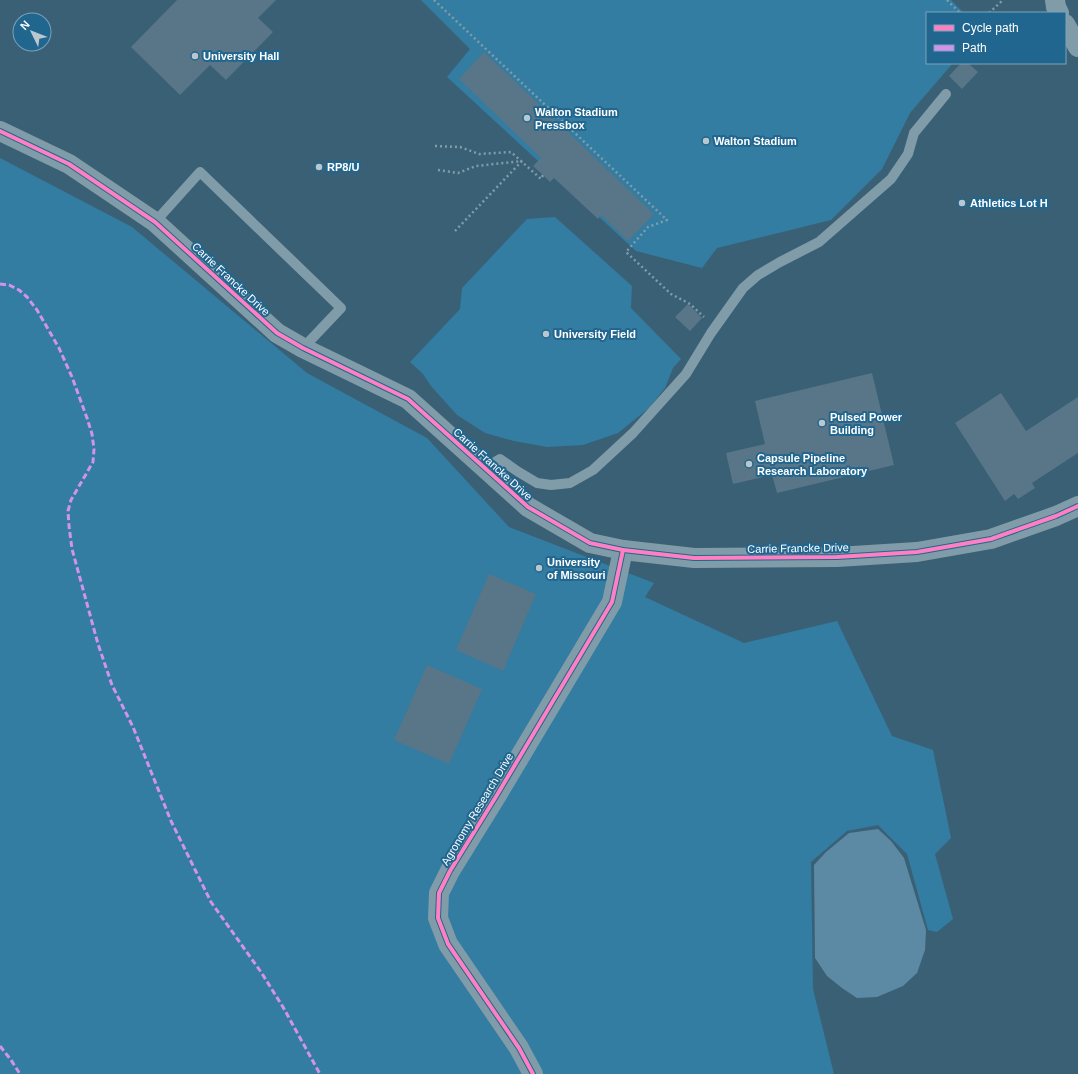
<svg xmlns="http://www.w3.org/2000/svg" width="1078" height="1074" viewBox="0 0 1078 1074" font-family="Helvetica,sans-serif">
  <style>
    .green { fill: #337ca2 }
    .water { fill: #5c89a3 }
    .building { fill: #587687 }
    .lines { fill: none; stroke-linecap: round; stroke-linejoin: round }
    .path { stroke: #819ca9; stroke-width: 2.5; stroke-dasharray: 2 3; stroke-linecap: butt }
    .service { stroke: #819ca9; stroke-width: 10 }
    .minor { stroke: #819ca9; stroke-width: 20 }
    .quiet { stroke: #d193ec; stroke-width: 3; stroke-dasharray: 6 3; stroke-linecap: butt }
    .cycleway-casing { stroke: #21668e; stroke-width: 6 }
    .cycleway { stroke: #ff80c0; stroke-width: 4 }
    .poi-dot { fill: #bac7cf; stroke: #21668e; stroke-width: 1.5 }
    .labels { text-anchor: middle; stroke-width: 4; stroke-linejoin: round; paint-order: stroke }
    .poi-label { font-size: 11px; font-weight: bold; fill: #fff; stroke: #21668e; text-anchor: start }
    .street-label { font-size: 11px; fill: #fff; stroke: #21668e }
  </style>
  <rect width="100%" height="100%" fill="#3a6076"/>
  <g class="green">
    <polygon points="421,0 951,0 964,13 927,13 927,63 953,63 910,113 882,169 831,220 717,248 702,268 636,251 447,77 470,49"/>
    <polygon points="0,158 132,227 307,373 427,438 509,527 654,583 645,597 744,643 837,621 892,736 933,750 951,838 935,854 953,919 937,932 928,930 907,854 878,825 847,831 811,862 813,989 834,1074 0,1074"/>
    <polygon points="555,217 632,286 631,308 681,359 673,368 665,388 649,408 618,433 583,445 547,447 514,441 485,433 457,415 431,386 423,374 410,362 460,309 462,288 527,219"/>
  </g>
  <polygon class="water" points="878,829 891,841 904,858 926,930 925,950 917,973 903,986 877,997 857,998 842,988 827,976 815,958 814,865 826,852 849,833"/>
  <g class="building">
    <polygon points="177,0 276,0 258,18 273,32 226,80 210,65 180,95 131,47"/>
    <polygon points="484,52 654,214 628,241 601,215 598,219 554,178 550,182 543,175 533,166 541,158 459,79"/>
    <polygon points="961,63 968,63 978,72 962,89 949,76"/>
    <polygon points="688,304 702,318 690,331 675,317"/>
    <polygon points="872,373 894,465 777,493 772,475 733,484 726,453 765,444 755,401"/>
    <polygon points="1001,393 1026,431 1078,397 1078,453 1032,483 1035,488 1018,499 1014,494 1005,501 955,423"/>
    <polygon points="489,574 536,594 503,671 456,650"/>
    <polygon points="427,665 482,689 449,764 394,740"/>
  </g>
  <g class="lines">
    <g class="path">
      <polyline points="434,0 667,220 648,227 626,252 671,294 690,304 704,317"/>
      <polyline points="947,0 960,13"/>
      <polyline points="989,13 1003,0"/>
      <polyline points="435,146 460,147 479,154 511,152 541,179 543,175"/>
      <polyline points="438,170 458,173 476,166 522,161"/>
      <polyline points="455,231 522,161"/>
    </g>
    <g class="service">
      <polyline points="155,222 200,172 341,308 303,348"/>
      <polyline points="485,468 500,459 517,471 537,483 551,485 570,483 593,470 633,433 686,374 711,333 743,288 758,275 780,262 819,242 891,179 908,154 914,133 946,94"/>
    </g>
    <g class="minor">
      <polyline points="1055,0 1056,7 1059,13"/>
      <polyline points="1065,24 1078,47"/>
      <polyline points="0,131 69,164 155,222 277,333 303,348 408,399 528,507 590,543 623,550 694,558 837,557 917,552 991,539 1056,516 1078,506"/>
      <polyline points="533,1074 519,1048 448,944 438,918 439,893 450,871 497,795 612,602 623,550"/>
    </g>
    <g class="quiet">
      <polyline points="0,284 9,285 19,290 27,297 37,310 59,348 72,377 87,418 92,434 94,449 93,462 71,500 68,511 69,526 72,549 98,644 112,685 133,727 171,821 211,902 261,972 283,1007 320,1074"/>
      <polyline points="0,1046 11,1060 20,1074"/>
    </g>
    <g class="cycleway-casing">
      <g id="cycleway">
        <polyline points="0,131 69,164 155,222 277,333 303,348 408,399 528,507 590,543 623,550 694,558 837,557 917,552 991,539 1056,516 1078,506"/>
        <polyline points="533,1074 519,1048 448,944 438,918 439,893 450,871 497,795 612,602 623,550"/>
      </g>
    </g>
    <use href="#cycleway" class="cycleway"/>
  </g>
  <g class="poi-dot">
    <circle cx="195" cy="56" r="4"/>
    <circle cx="527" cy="118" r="4"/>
    <circle cx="706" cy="141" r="4"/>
    <circle cx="319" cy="167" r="4"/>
    <circle cx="962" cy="203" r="4"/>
    <circle cx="546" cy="334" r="4"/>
    <circle cx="822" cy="423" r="4"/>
    <circle cx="749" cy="464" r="4"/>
    <circle cx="539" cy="568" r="4"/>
  </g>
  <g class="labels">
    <g class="poi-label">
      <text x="203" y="60">University Hall</text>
      <text x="535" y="116">Walton Stadium<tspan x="535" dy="13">Pressbox</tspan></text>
      <text x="714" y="145">Walton Stadium</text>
      <text x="327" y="171">RP8/U</text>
      <text x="970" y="207">Athletics Lot H</text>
      <text x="554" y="338">University Field</text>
      <text x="830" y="421">Pulsed Power<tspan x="830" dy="13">Building</tspan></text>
      <text x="757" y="462">Capsule Pipeline<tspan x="757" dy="13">Research Laboratory</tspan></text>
      <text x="547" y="566">University<tspan x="547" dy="13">of Missouri</tspan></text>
    </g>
    <g class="street-label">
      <text transform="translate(231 279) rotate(43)" y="4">Carrie Francke Drive</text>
      <text transform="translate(493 464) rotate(42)" y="4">Carrie Francke Drive</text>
      <text transform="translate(798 548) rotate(-1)" y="4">Carrie Francke Drive</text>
      <text transform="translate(477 809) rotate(-59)" y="4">Agronomy Research Drive</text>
    </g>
  </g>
  <rect x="926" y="12" width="140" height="52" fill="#21668e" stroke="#7aa3bb"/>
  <rect x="934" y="25" width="20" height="6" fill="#ff80c0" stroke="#7aa3bb"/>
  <text x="962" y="32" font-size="12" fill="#ffffff">Cycle path</text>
  <rect x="934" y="45" width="20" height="6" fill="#d193ec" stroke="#7aa3bb"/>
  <text x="962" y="52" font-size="12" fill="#ffffff">Path</text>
  <g transform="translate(32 32) rotate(313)"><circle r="19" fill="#21668e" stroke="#7aa3bb"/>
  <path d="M0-3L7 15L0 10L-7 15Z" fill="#bac7cf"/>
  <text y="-6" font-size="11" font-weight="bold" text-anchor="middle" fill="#ffffff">N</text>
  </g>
</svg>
